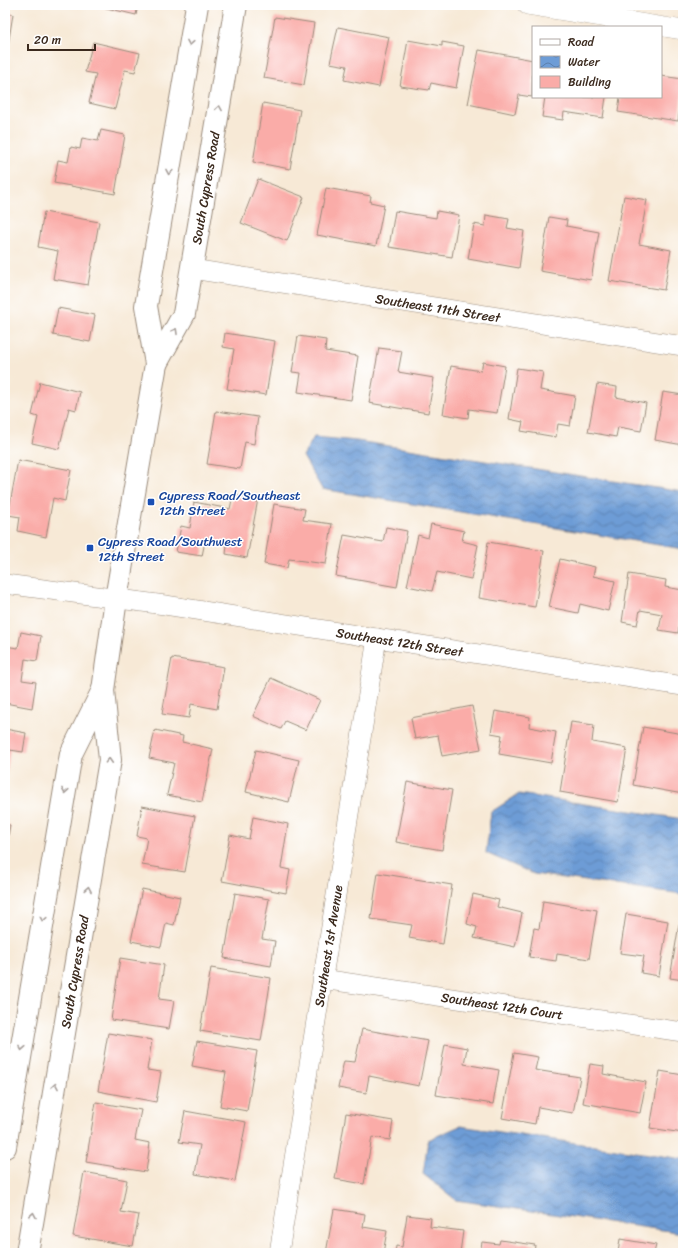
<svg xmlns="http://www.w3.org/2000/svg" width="688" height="1258" viewBox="0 0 688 1258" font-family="Sriracha,sans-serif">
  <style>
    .water { fill: url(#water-waves); stroke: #54637a }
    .building { fill: #faaca8 }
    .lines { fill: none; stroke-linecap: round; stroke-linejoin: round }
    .street-casing { stroke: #998a7a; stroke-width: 20 }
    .secondary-casing { stroke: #998a7a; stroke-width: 24 }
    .street { stroke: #fff; stroke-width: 19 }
    .secondary { stroke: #fff; stroke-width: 22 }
    .oneway { stroke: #a79f9a }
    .transit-dot { fill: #1a4fb4; stroke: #fff; stroke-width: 1.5 }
    .labels { text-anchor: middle; stroke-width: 3; stroke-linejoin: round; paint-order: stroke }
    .street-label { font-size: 13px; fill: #3b2a1e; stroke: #fff }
    .transit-label { font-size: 13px; fill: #164399; stroke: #fff; text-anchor: start }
  </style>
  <defs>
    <pattern id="water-waves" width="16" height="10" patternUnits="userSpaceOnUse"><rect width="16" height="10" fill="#6d9cd6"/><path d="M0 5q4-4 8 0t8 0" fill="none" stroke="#5b7fad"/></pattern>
  </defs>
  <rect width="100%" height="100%" fill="#fff"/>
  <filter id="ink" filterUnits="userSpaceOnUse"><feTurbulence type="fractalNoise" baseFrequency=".025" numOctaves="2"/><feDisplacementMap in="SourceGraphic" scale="8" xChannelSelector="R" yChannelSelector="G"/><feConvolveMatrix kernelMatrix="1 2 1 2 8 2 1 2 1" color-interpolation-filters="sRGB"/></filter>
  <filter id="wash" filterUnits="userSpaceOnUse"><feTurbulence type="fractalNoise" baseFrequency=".012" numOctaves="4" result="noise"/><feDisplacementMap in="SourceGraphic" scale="16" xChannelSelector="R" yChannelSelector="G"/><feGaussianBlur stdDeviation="0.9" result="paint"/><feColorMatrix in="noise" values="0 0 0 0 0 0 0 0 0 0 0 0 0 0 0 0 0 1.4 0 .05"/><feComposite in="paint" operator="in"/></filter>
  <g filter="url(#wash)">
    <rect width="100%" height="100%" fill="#f7e9d6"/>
    <g class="water">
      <polygon points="314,437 357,441 683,492 683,549 322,489 303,456"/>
      <polygon points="519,794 683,819 683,894 534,874 486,853 491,812"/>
      <polygon points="460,1126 683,1159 683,1233 456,1200 423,1174 428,1140"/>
    </g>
    <g id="blocks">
      <g class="building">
        <polygon points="94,5 138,5 136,15"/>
        <polygon points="5,13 13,14 6,58 5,58"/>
        <polygon points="275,17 314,23 304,85 264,78"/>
        <polygon points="338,27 389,37 379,87 344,80 347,66 330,63"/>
        <polygon points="408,40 442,46 442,42 464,46 456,88 431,83 429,90 400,86"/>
        <polygon points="93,42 140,53 135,72 125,70 115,109 89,103 96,74 85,72"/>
        <polygon points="479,50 533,60 532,97 519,95 515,114 468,104"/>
        <polygon points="661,76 683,79 683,89 678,121 618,112 620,97 661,97"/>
        <polygon points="5,89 10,90 6,116 5,116"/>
        <polygon points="545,97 606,97 603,118 564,112 563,120 542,117"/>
        <polygon points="263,103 300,110 290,169 253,162"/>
        <polygon points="101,130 125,135 115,194 54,183 58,160 68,162 71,147 80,149 82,138 98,141"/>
        <polygon points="258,179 304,197 287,241 241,223"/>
        <polygon points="326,188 371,196 370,202 384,205 376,246 317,235"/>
        <polygon points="624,196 647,200 639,244 671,250 664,290 609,281"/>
        <polygon points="395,211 436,218 437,211 459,215 452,257 389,247"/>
        <polygon points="44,212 99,222 88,285 53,279 58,251 38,247"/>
        <polygon points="486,215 509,219 507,228 524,231 519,268 468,259 474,224 485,226"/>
        <polygon points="549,217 567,220 566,226 599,232 591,280 540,271"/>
        <polygon points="58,308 95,315 90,342 53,335"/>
        <polygon points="225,333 275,341 266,395 227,389 234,349 223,347"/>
        <polygon points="298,336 326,340 325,351 358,356 351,400 298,392 301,373 292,372"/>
        <polygon points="379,348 402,351 398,372 434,378 428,413 369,403"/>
        <polygon points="483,362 505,366 497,413 469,409 468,418 443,414 451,366 481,371"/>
        <polygon points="517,368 543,372 540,390 575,396 570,426 558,424 556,437 521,431 523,422 509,419"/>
        <polygon points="40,382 80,392 76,410 69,408 59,449 32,443 38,417 32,415"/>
        <polygon points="597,384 617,387 616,397 646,403 641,431 618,427 616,437 588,432"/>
        <polygon points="663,392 683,395 681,403 683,403 683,445 655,440"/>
        <polygon points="216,411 258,417 254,444 245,442 240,469 207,464"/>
        <polygon points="18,460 71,470 65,501 53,498 46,537 18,531 20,517 8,515"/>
        <polygon points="233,495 258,499 247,558 226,554 227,545 205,541 202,556 176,552 181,526 190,528 194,502 230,509"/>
        <polygon points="274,504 305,509 303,520 332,524 326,564 289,559 287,568 264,564"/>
        <polygon points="431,524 464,531 462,541 478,545 471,579 437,572 432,591 407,586 418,535 428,538"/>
        <polygon points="386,527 407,531 397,587 336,576 344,535 383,542"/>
        <polygon points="488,542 544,551 535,607 479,598"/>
        <polygon points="560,559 595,567 593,576 615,581 608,611 580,604 578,613 549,607"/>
        <polygon points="629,574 666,580 665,587 683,590 683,602 678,633 659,630 662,614 640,610 637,625 622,622"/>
        <polygon points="21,632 41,636 37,661 25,659 22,680 36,682 32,708 5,703 5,646 18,648"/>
        <polygon points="172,658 224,667 217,709 191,704 189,718 162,714"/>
        <polygon points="271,678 320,700 306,730 285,721 281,729 253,716"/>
        <polygon points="472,706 481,749 442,756 438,735 415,739 411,718"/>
        <polygon points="495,711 530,717 529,727 556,732 551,763 499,754 502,735 491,733"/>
        <polygon points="571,722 594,725 592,742 627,748 618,802 560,792"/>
        <polygon points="643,727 683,734 683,794 633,785"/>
        <polygon points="5,729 26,733 23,752 10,750 6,777"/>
        <polygon points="155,730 183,736 182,742 213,749 202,802 167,795 174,763 149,758"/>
        <polygon points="256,750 299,760 289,802 246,792"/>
        <polygon points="407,782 452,790 442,850 396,842"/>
        <polygon points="142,806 195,816 185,872 142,865 147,838 137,836"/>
        <polygon points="253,817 288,824 281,868 290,870 286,893 222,881 230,835 249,839"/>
        <polygon points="5,824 10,825 6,849 5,849"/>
        <polygon points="378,873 452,885 443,944 409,938 412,925 371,919"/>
        <polygon points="142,889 180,897 174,925 166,923 161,947 131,941"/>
        <polygon points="235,893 269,899 262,939 275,941 271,966 224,958"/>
        <polygon points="473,894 499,900 497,907 522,913 515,947 474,938 477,927 467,924"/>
        <polygon points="543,901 597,910 589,959 557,954 556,961 529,957 534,928 539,929"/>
        <polygon points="626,914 668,921 659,976 641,973 644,956 620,953"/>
        <polygon points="679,924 683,925 683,980 670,978"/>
        <polygon points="120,958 164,965 159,999 174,1001 169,1029 111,1020"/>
        <polygon points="211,968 271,978 261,1041 200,1031"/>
        <polygon points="362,1029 428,1041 419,1086 369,1076 366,1093 338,1088 344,1061 355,1062"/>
        <polygon points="108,1033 152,1040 147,1070 161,1072 156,1102 98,1091"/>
        <polygon points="197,1041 257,1051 247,1111 220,1106 226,1072 192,1066"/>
        <polygon points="445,1044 467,1048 464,1064 499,1070 493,1104 436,1095"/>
        <polygon points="514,1053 538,1057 535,1070 580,1077 573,1113 538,1107 535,1124 502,1118"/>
        <polygon points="590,1064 604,1066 603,1074 646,1082 640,1113 583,1103"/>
        <polygon points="660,1071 683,1075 681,1097 683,1097 683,1133 650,1128"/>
        <polygon points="96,1102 141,1110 135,1140 150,1143 146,1172 86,1162"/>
        <polygon points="185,1111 246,1122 235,1181 195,1174 200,1145 179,1142"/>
        <polygon points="346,1113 393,1121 390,1140 372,1137 364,1184 335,1179"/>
        <polygon points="84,1172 127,1180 121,1212 139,1215 133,1246 73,1236"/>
        <polygon points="334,1209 365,1214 363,1227 387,1231 383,1253 326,1253"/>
        <polygon points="407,1215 431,1218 430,1227 463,1231 460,1253 395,1253 396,1246 402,1247"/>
        <polygon points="620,1239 656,1245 654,1253 618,1253"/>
        <polygon points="500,1240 535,1245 534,1253 480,1253 482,1242 499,1244"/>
      </g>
    </g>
  </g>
  <g filter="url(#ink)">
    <use href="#blocks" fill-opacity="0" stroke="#998a7a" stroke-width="1"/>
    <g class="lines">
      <g class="street-casing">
        <g id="street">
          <polyline points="527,5 683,30"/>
          <path id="s1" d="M192 269 683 346"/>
          <path id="s2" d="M5 584 165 605 683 686"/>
          <path id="s3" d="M322 979 683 1032"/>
          <path id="s4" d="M279 1253 377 638"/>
        </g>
      </g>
      <g class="secondary-casing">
        <g id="secondary">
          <path id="s5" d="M156 364 184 314 236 5"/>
          <polyline points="5,1147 71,754 103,690"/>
          <path id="s6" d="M27 1253 110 760 103 690 116 599 156 364 146 306 197 5"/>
        </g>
      </g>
      <use href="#street" class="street"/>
      <use href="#secondary" class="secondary"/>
    </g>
    <defs><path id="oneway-chevron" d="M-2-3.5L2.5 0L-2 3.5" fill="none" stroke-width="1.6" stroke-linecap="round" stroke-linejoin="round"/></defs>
    <g class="oneway">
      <use href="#oneway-chevron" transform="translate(190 43) rotate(100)"/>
      <use href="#oneway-chevron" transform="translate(219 108) rotate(-81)"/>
      <use href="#oneway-chevron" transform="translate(169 172) rotate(100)"/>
      <use href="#oneway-chevron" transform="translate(175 331) rotate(-60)"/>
      <use href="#oneway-chevron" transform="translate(109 761) rotate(-87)"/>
      <use href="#oneway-chevron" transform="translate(65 791) rotate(100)"/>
      <use href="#oneway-chevron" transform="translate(88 889) rotate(-80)"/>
      <use href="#oneway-chevron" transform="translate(43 919) rotate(100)"/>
      <use href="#oneway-chevron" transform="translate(22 1048) rotate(100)"/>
      <use href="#oneway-chevron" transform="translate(55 1086) rotate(-80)"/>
      <use href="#oneway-chevron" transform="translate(33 1215) rotate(-80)"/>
    </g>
  </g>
  <g class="transit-dot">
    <rect x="147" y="498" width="8" height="8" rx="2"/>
    <rect x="86" y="544" width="8" height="8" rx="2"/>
  </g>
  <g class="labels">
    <g class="street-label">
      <text dy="5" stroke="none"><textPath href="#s5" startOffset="185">South Cypress Road</textPath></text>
      <text dy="5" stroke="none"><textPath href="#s1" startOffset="249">Southeast 11th Street</textPath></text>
      <text dy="5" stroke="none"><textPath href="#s2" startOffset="399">Southeast 12th Street</textPath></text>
      <text dy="5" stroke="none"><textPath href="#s4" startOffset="311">Southeast 1st Avenue</textPath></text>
      <text dy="5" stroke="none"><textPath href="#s6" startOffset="285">South Cypress Road</textPath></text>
      <text dy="5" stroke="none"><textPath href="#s3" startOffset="182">Southeast 12th Court</textPath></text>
    </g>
    <g class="transit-label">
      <text x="159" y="500">Cypress Road/Southeast<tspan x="159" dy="15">12th Street</tspan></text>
      <text x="98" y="546">Cypress Road/Southwest<tspan x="98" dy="15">12th Street</tspan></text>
    </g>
  </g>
  <rect width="688" height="1258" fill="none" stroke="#fff" stroke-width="20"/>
  <rect x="532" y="26" width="130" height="72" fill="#ffffff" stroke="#b1aaa5"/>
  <rect x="540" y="39" width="20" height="6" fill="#ffffff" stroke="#b1aaa5"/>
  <text x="568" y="46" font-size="12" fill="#3b2a1e">Road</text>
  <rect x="540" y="56" width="20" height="12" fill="url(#water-waves)" stroke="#b1aaa5"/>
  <text x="568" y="66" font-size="12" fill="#3b2a1e">Water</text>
  <rect x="540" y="76" width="20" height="12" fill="#faaca8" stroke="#b1aaa5"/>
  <text x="568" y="86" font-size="12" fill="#3b2a1e">Building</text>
  <path d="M28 44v6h67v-6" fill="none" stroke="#3b2a1e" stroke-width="2"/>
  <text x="34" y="44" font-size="12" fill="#3b2a1e" stroke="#ffffff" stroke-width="3" paint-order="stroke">20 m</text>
</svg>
